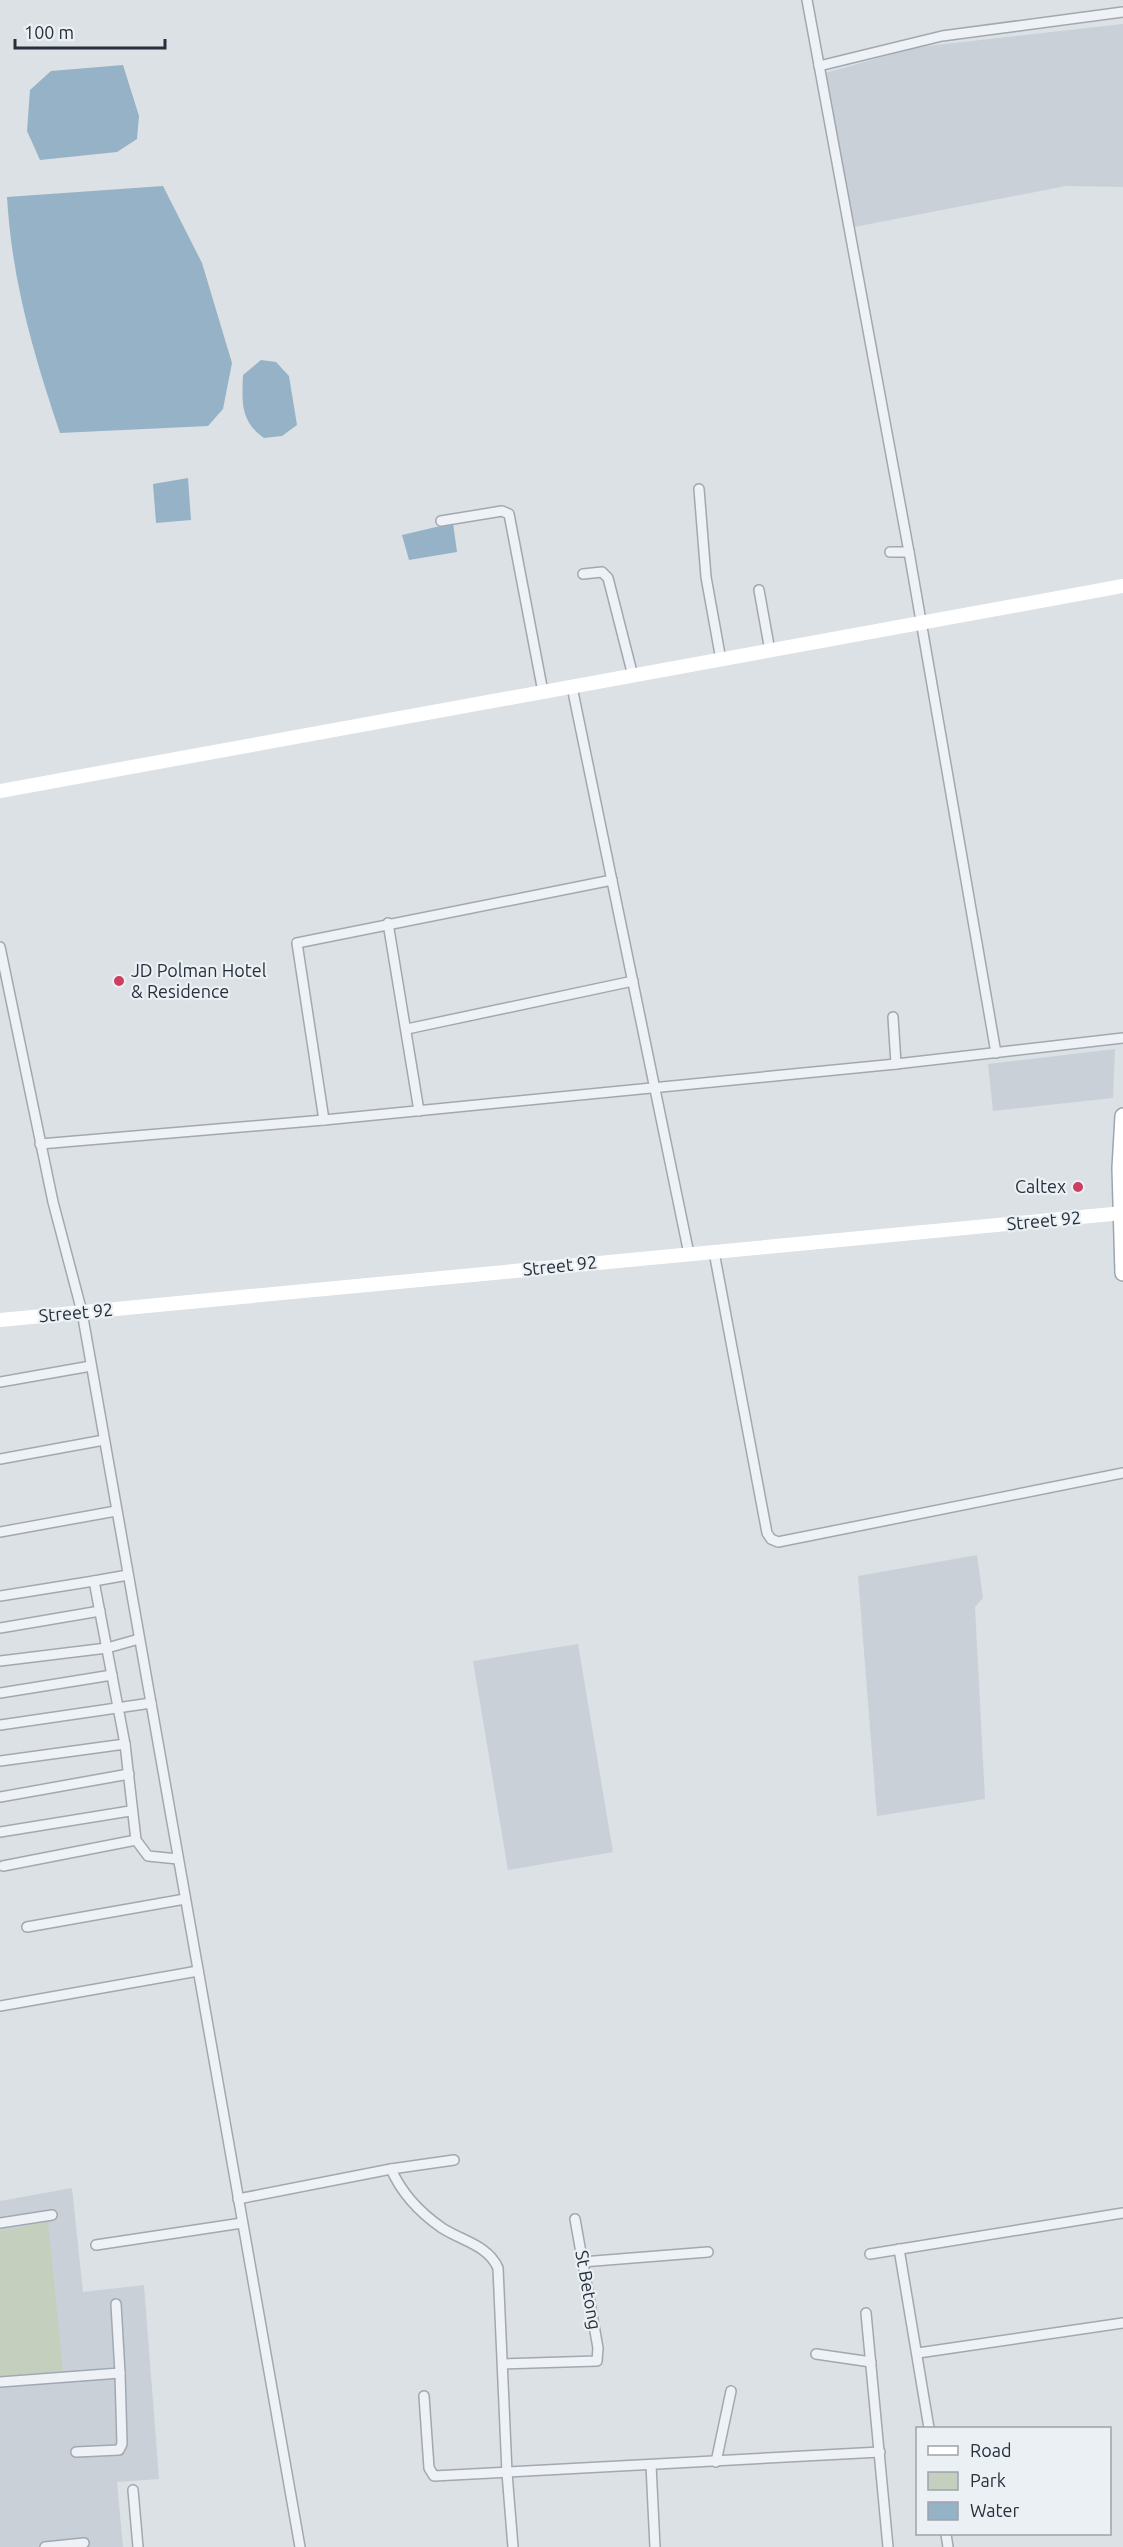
<svg xmlns="http://www.w3.org/2000/svg" width="1123" height="2547" viewBox="0 0 1123 2547" font-family="Ubuntu,sans-serif">
  <style>
    .built { fill: #cad0d8 }
    .green { fill: #c4d0bd }
    .water { fill: #96b2c7 }
    .lines { fill: none; stroke-linecap: round; stroke-linejoin: round }
    .street-casing { stroke: #a2a8b0; stroke-width: 12 }
    .primary-casing { stroke: #9ba6b2; stroke-width: 18 }
    .street { stroke: #eef1f5; stroke-width: 9 }
    .secondary { stroke: #fff; stroke-width: 14 }
    .primary { stroke: #fff; stroke-width: 15 }
    .poi-dot { fill: #cd3f61; stroke: #ebf0f4; stroke-width: 2 }
    .labels { text-anchor: middle; stroke-width: 4.5; stroke-linejoin: round; paint-order: stroke }
    .poi-label { font-size: 18px; fill: #26303c; stroke: #ebf0f4; text-anchor: start }
    .street-label { font-size: 18px; fill: #26303c; stroke: #ebf0f4 }
  </style>
  <rect width="100%" height="100%" fill="#dce1e6"/>
  <g class="built">
    <polygon points="1123,24 1123,187 1066,186 854,227 825,73 918,47"/>
    <polygon points="1115,1049 1113,1098 993,1111 988,1064"/>
    <polygon points="977,1555 983,1598 975,1607 985,1799 877,1816 858,1576"/>
    <polygon points="578,1644 613,1852 508,1870 473,1661"/>
    <polygon points="72,2188 83,2292 144,2285 159,2479 117,2482 123,2547 0,2547 0,2201"/>
  </g>
  <polygon class="green" points="48,2222 63,2371 0,2376 0,2231"/>
  <g class="water">
    <polygon points="123,65 139,116 137,139 117,152 40,160 27,131 30,90 51,71"/>
    <path d="M163 186 202 263 232 363 223 409 208 426 60 433C33 353 12 281 7 197Z"/>
    <path d="M261 360 276 362 289 376 297 425 282 436 264 438C240 421 242 402 243 375Z"/>
    <polygon points="188,478 191,520 156,523 153,484"/>
    <polygon points="453,523 457,552 409,560 402,535"/>
  </g>
  <g class="lines">
    <g class="street-casing">
      <g id="street">
        <polyline points="807,0 909,552 996,1053"/>
        <polyline points="819,66 942,36 1123,12"/>
        <polyline points="699,489 706,577 721,660"/>
        <polyline points="441,521 502,511 509,514 543,692"/>
        <polyline points="890,552 909,552"/>
        <polyline points="583,574 602,572 608,578 633,676"/>
        <polyline points="759,590 770,651"/>
        <polyline points="572,687 689,1254"/>
        <polyline points="388,923 419,1111"/>
        <polyline points="0,947 53,1202 82,1312 300,2547"/>
        <polyline points="893,1017 896,1064"/>
        <polyline points="407,1029 633,981"/>
        <polyline points="324,1120 297,943 612,880"/>
        <polyline points="40,1144 324,1120 896,1064 1123,1038"/>
        <polyline points="714,1252 767,1533 771,1539 778,1542 1123,1473"/>
        <polyline points="0,1382 91,1366"/>
        <polyline points="0,1459 104,1440"/>
        <polyline points="0,1532 116,1511"/>
        <polyline points="94,1581 128,1575"/>
        <polyline points="0,1596 94,1581 125,1744 136,1840 148,1856 178,1859"/>
        <polyline points="0,1628 100,1611"/>
        <polyline points="0,1661 107,1648 139,1639"/>
        <polyline points="0,1693 112,1675"/>
        <polyline points="0,1725 151,1703"/>
        <polyline points="0,1761 125,1744"/>
        <polyline points="0,1797 129,1774"/>
        <polyline points="0,1832 130,1811"/>
        <polyline points="3,1866 136,1840"/>
        <polyline points="27,1927 185,1899"/>
        <polyline points="0,2006 198,1971"/>
        <path d="M391 2169C402 2194 419 2212 442 2228 462 2241 488 2245 498 2268L507 2473 513 2547"/>
        <polyline points="238,2199 391,2169 454,2160"/>
        <polyline points="0,2223 52,2215"/>
        <polyline points="96,2245 242,2223"/>
        <polyline points="899,2249 929,2428"/>
        <polyline points="870,2254 1123,2213"/>
        <polyline points="582,2262 708,2252"/>
        <polyline points="866,2313 888,2547"/>
        <polyline points="918,2353 1123,2323"/>
        <polyline points="816,2354 871,2362"/>
        <polyline points="503,2364 597,2361 598,2348 575,2219"/>
        <polyline points="0,2382 120,2373 116,2304"/>
        <polyline points="424,2396 429,2468 434,2476 880,2452"/>
        <polyline points="76,2452 119,2450 122,2444 120,2373"/>
        <polyline points="716,2462 731,2391"/>
        <polyline points="651,2465 655,2547"/>
        <polyline points="133,2490 138,2547"/>
        <polyline points="946,2534 948,2547"/>
        <polyline points="45,2547 84,2543"/>
      </g>
    </g>
    <g class="primary-casing">
      <polyline id="primary" points="1123,1116 1120,1168 1123,1273"/>
    </g>
    <use href="#street" class="street"/>
    <g class="secondary">
      <polyline points="0,791 1123,586"/>
      <polyline points="0,1320 1123,1213"/>
    </g>
    <use href="#primary" class="primary"/>
  </g>
  <g class="poi-dot">
    <circle cx="119" cy="981" r="6"/>
    <circle cx="1078" cy="1187" r="6"/>
  </g>
  <g class="labels">
    <g class="poi-label">
      <text x="131" y="977">JD Polman Hotel<tspan x="131" dy="21">&amp; Residence</tspan></text>
      <text x="1066" y="1193" text-anchor="end">Caltex</text>
    </g>
    <g class="street-label">
      <text transform="translate(1044 1221) rotate(-5)" y="6">Street 92</text>
      <text transform="translate(560 1266) rotate(-6)" y="6">Street 92</text>
      <text transform="translate(76 1313) rotate(-5)" y="6">Street 92</text>
      <text transform="translate(588 2290) rotate(80)" y="6">St Betong</text>
    </g>
  </g>
  <rect x="916" y="2427" width="195" height="108" fill="#ebf0f4" stroke="#9ca3aa" stroke-width="1.5"/>
  <rect x="928" y="2446" width="30" height="9" fill="#ffffff" stroke="#9ca3aa" stroke-width="1.5"/>
  <text x="970" y="2457" font-size="18" fill="#26303c">Road</text>
  <rect x="928" y="2472" width="30" height="18" fill="#c4d0bd" stroke="#9ca3aa" stroke-width="1.5"/>
  <text x="970" y="2487" font-size="18" fill="#26303c">Park</text>
  <rect x="928" y="2502" width="30" height="18" fill="#96b2c7" stroke="#9ca3aa" stroke-width="1.5"/>
  <text x="970" y="2517" font-size="18" fill="#26303c">Water</text>
  <path d="M15 39v9h150v-9" fill="none" stroke="#26303c" stroke-width="3"/>
  <text x="24" y="39" font-size="18" fill="#26303c" stroke="#ebf0f4" stroke-width="4.5" paint-order="stroke">100 m</text>
</svg>
